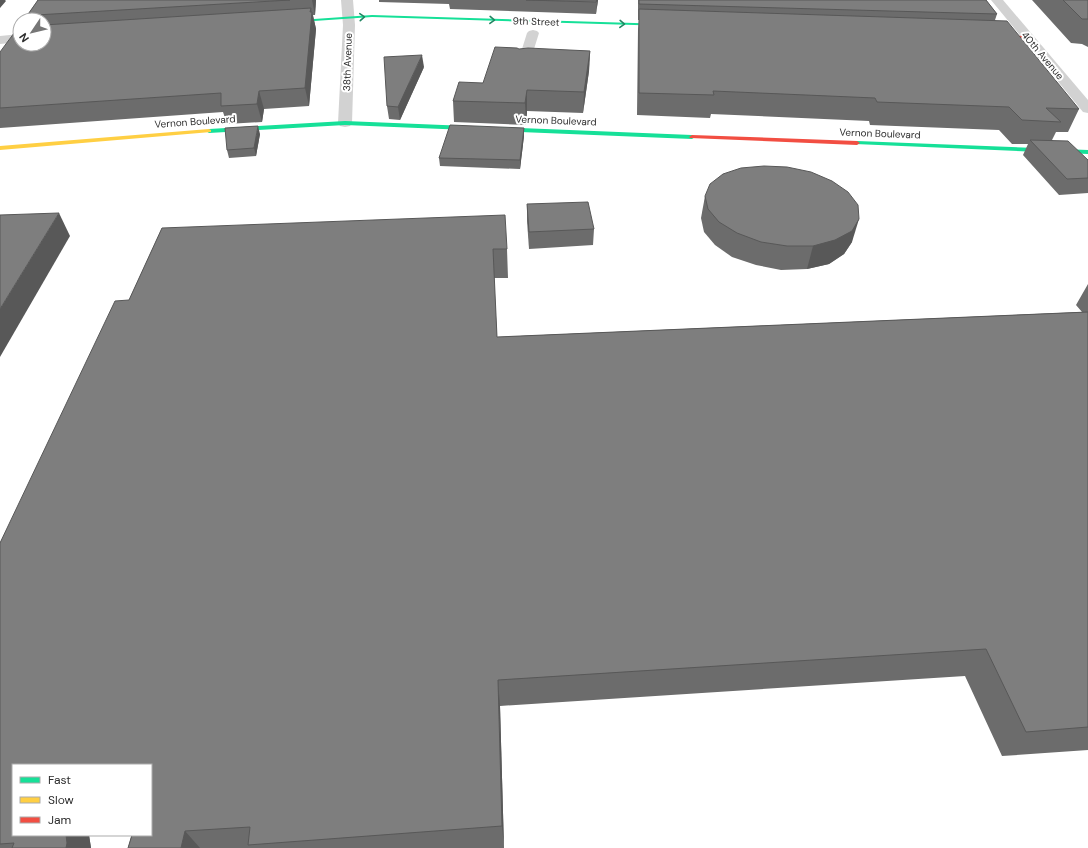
<svg xmlns="http://www.w3.org/2000/svg" width="1088" height="848" viewBox="0 0 1088 848" font-family="'DM Sans',sans-serif">
  <style>
    .lines { fill: none; stroke-linecap: round; stroke-linejoin: round }
    .lane { fill: #d2d2d2; fill-rule: evenodd }
    .street { fill: #d2d2d2; fill-rule: evenodd }
    .fast { fill: #16e098; fill-rule: evenodd }
    .slow { fill: #ffcf43; fill-rule: evenodd }
    .jam { fill: #f24e42; fill-rule: evenodd }
    .wall { fill: #6c6c6c }
    .shaded-wall { fill: #585858 }
    .building { fill: #7e7e7e; stroke: #585858 }
    .oneway { stroke: #228662 }
    .labels { text-anchor: middle; stroke-width: 4; stroke-linejoin: round; paint-order: stroke }
    .far-street-label { font-size: 10px; fill: #2d2d2d; stroke: #fff }
  </style>
  <rect width="100%" height="100%" fill="#fff"/>
  <g class="lines">
    <polygon class="lane" points="533,30 537,31 539,33 529,65 527,68 519,68 517,65 527,33 529,31"/>
    <g class="street">
      <polygon points="341,0 353,0 355,25 352,123 350,126 345,127 340,126 338,123 343,25"/>
      <polygon points="991,0 1003,0 1088,100 1088,113 1083,112"/>
      <polygon points="20,34 20,42 0,44 0,36"/>
    </g>
    <g class="fast">
      <polygon points="372,15 668,24 670,25 668,26 372,17 285,23 283,22 285,21"/>
      <polygon points="345,121 692,135 695,137 692,139 345,125 209,133 206,131 209,129"/>
      <polygon points="857,141 1088,150 1088,154 855,144 855,142"/>
    </g>
    <polygon class="slow" points="209,129 211,130 211,132 0,150 0,146"/>
    <g class="jam">
      <polygon points="990,35 1028,36 1030,37 1028,38 988,37 988,36"/>
      <polygon points="692,135 857,141 860,143 857,145 690,138 689,137"/>
    </g>
  </g>
  <g class="wall">
    <polygon points="38,0 316,0 315,15 313,15 316,29 309,106 264,109 262,122 227,124 223,112 0,128 0,52 44,44 44,20 24,20"/>
    <polygon points="379,0 598,0 596,14 450,9 449,4 379,2"/>
    <polygon points="638,0 986,0 997,14 995,20 1079,109 1068,132 1056,132 1052,140 1088,160 1088,193 1059,195 1023,155 1028,144 1012,144 999,130 870,125 869,121 711,114 710,118 637,115 638,29 639,20 638,20"/>
    <polygon points="1032,0 1088,0 1088,47 1082,44 1071,43"/>
    <polygon points="519,49 590,51 589,71 583,113 527,111 526,125 454,122 453,101 483,83"/>
    <polygon points="424,67 400,120 389,119 387,106"/>
    <polygon points="524,128 524,136 520,169 440,166 439,158"/>
    <polygon points="260,134 256,156 229,158 227,150"/>
    <polygon points="705,196 852,242 844,254 829,264 807,269 781,270 756,265 732,257 715,245 704,232 701,218"/>
    <polygon points="527,204 594,229 593,245 529,249 527,221"/>
    <polygon points="162,228 507,249 508,278 494,278 497,337 1082,312 1076,305 1088,284 1088,750 1002,756 965,676 500,706 504,848 128,848 151,765 13,765 13,835 89,835 91,848 0,848 0,543 129,300"/>
  </g>
  <g class="shaded-wall">
    <polygon points="0,0 5,0 6,1 0,8"/>
    <polygon points="312,0 316,0 315,15"/>
    <polygon points="597,0 598,0 596,14"/>
    <polygon points="311,8 312,16 312,12 316,29 309,106 305,88"/>
    <polygon points="590,51 589,71 583,113 584,92"/>
    <polygon points="422,55 424,67 400,120 398,107"/>
    <polygon points="527,90 527,111 526,125 525,103"/>
    <polygon points="259,91 264,109 262,122 257,104"/>
    <polygon points="258,126 260,134 256,156 254,148"/>
    <polygon points="524,128 524,136 520,169 520,160"/>
    <polygon points="59,213 70,236 0,357 0,309"/>
    <polygon points="859,219 852,242 844,254 829,264 807,269 813,246"/>
    <polygon points="498,680 500,706 504,848 502,826"/>
    <polygon points="185,831 200,848 181,848"/>
    <polygon points="66,835 89,835 91,848 66,848"/>
  </g>
  <g class="building">
    <polygon points="38,0 290,0 36,15 36,20 24,20"/>
    <polygon points="526,0 597,0 596,2"/>
    <polygon points="639,0 986,0 997,14 639,4"/>
    <polygon points="1063,0 1088,0 1088,19 1082,19"/>
    <polygon points="311,8 310,12 312,12 305,88 259,91 257,104 221,106 221,93 0,108 0,52 20,25 20,44 44,44 44,25"/>
    <polygon points="639,9 1007,21 1079,109 1046,108 1061,122 1022,120 1009,107 877,102 875,98 713,91 714,95 639,93"/>
    <polygon points="495,47 517,48 519,49 528,48 590,51 584,92 527,90 525,103 453,101 459,82 483,83"/>
    <polygon points="422,55 398,107 387,106 384,57"/>
    <polygon points="450,125 524,128 520,160 439,158"/>
    <polygon points="258,126 254,148 227,150 225,128"/>
    <polygon points="1030,140 1068,141 1088,160 1088,178 1067,179"/>
    <polygon points="764,166 787,167 811,172 832,181 848,192 858,205 859,219 852,231 835,240 813,246 787,246 761,242 737,233 719,222 708,209 705,196 710,184 723,174 741,168"/>
    <polygon points="588,202 594,229 529,232 527,204"/>
    <polygon points="59,213 0,309 0,215"/>
    <polygon points="505,215 507,249 493,249 497,337 1088,312 1088,727 1026,732 986,649 498,680 502,826 248,845 250,827 185,831 181,848 128,848 132,835 151,835 151,765 13,765 13,835 66,835 67,843 66,848 12,848 14,843 0,844 0,543 115,301 129,300 162,228"/>
  </g>
  <defs><path id="oneway-chevron" d="M-2-3.5L2.5 0L-2 3.5" fill="none" stroke-width="1.6" stroke-linecap="round" stroke-linejoin="round"/></defs>
  <g class="oneway">
    <use href="#oneway-chevron" transform="translate(362 17) rotate(-4)"/>
    <use href="#oneway-chevron" transform="translate(492 20) rotate(2)"/>
    <use href="#oneway-chevron" transform="translate(622 24) rotate(2)"/>
  </g>
  <g class="labels">
    <g class="far-street-label">
      <text transform="translate(536 21) rotate(2)" y="4">9th Street</text>
      <text transform="translate(1043 55) rotate(50)" y="4">40th Avenue</text>
      <text transform="translate(347 62) rotate(-88)" y="4">38th Avenue</text>
      <text transform="translate(556 120) rotate(2)" y="4">Vernon Boulevard</text>
      <text transform="translate(195 121) rotate(-4)" y="4">Vernon Boulevard</text>
      <text transform="translate(880 133) rotate(2)" y="4">Vernon Boulevard</text>
    </g>
  </g>
  <rect x="12" y="764" width="140" height="72" fill="#ffffff" stroke="#ababab"/>
  <rect x="20" y="777" width="20" height="6" fill="#16e098" stroke="#ababab"/>
  <text x="48" y="784" font-size="12" fill="#2d2d2d">Fast</text>
  <rect x="20" y="797" width="20" height="6" fill="#ffcf43" stroke="#ababab"/>
  <text x="48" y="804" font-size="12" fill="#2d2d2d">Slow</text>
  <rect x="20" y="817" width="20" height="6" fill="#f24e42" stroke="#ababab"/>
  <text x="48" y="824" font-size="12" fill="#2d2d2d">Jam</text>
  <g transform="translate(32 32) rotate(235)"><circle r="19" fill="#ffffff" stroke="#ababab"/>
  <path d="M0-3L7 15L0 10L-7 15Z" fill="#767676"/>
  <text y="-6" font-size="11" font-weight="bold" text-anchor="middle" fill="#2d2d2d">N</text>
  </g>
</svg>
